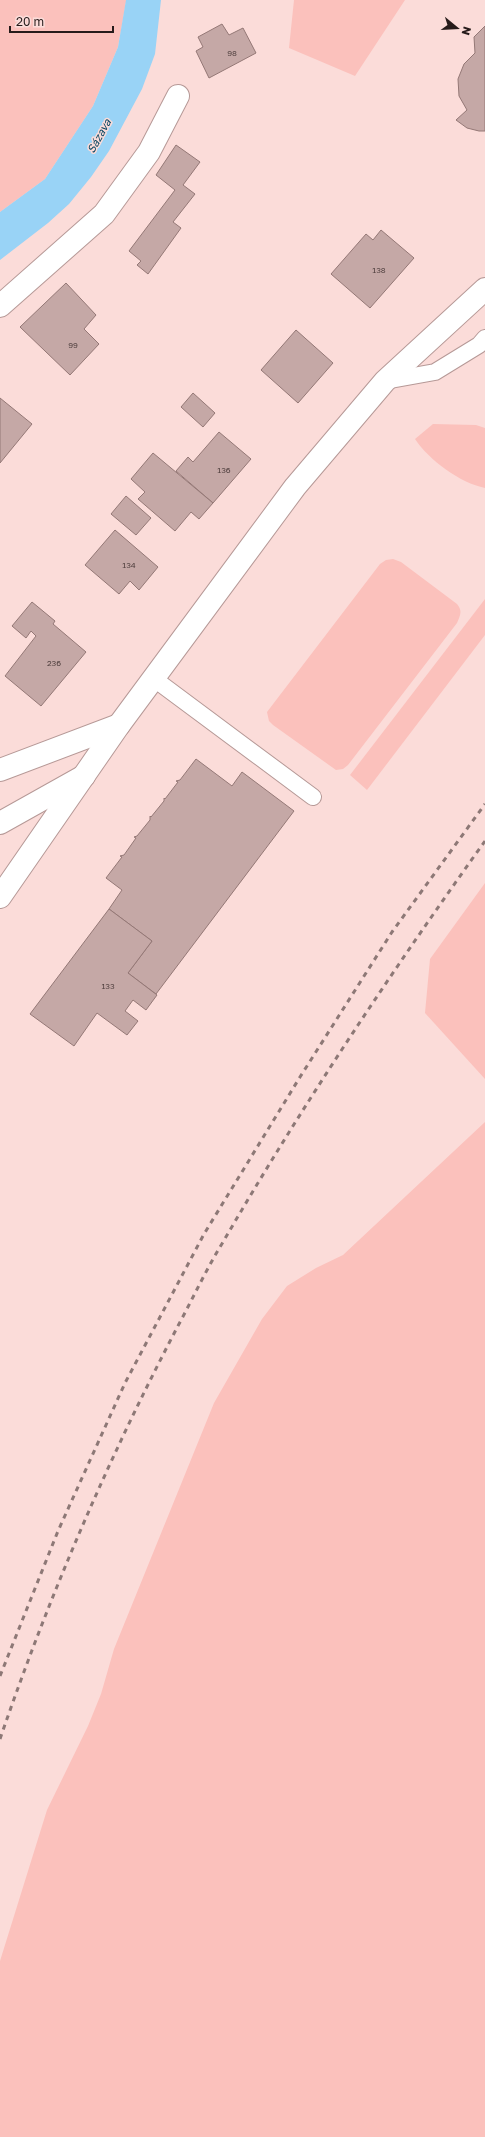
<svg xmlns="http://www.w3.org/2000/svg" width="485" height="2137" viewBox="0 0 485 2137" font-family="'Golos Text',sans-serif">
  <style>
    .green { fill: #fbc1bc }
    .water { fill: #99d3f6 }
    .building { fill: #c5a8a6; stroke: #947876 }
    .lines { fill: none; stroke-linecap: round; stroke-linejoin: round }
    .lane-casing { stroke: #b69997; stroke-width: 18 }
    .street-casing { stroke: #b69997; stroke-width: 24 }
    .secondary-casing { stroke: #b69997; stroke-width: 24 }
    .lane { stroke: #fff; stroke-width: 16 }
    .street { stroke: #fff; stroke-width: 22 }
    .secondary { stroke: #fff; stroke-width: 22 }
    .rail { stroke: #8d7876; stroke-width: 3; stroke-dasharray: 5 5; stroke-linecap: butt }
    .labels { text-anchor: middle; stroke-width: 3; stroke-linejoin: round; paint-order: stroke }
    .number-label { font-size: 8px; fill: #4e3e3d }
    .water-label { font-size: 11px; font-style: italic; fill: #044360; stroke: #fbdcd9 }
  </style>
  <rect width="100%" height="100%" fill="#fbdcd9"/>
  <g class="green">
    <polygon points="0,0 126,0 126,2 118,47 93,106 45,179 0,212"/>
    <polygon points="294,0 405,0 355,76 289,48"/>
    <path d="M433 424 476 425 485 428V488C460 483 429 460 415 439Z"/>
    <path d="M393 559 401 562 457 604C463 611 460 616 457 623L348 765 343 769 336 770 273 725 269 721 267 712 380 564 386 560Z"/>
    <polygon points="485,599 485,635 367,790 350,775"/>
    <polygon points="485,883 485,1079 425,1013 430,959"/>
    <polygon points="485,1122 485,2137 0,2137 0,1961 47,1810 88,1726 101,1694 114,1649 214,1403 262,1319 287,1286 316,1268 343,1255"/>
  </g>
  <polygon class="water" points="126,0 161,0 155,54 142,89 109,151 91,177 69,204 48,223 0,260 0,212 45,179 93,106 118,47"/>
  <g class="building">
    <polygon points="222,24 229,35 243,28 256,53 209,78 196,51 203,47 198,37"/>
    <polygon points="485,26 485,131 479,131 467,128 456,120 467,110 459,96 458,79 464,64 475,53 474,37"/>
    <polygon points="176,145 200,162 183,185 195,194 173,222 181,228 148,274 137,265 141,261 129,251 175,190 156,175"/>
    <polygon points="381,230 414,258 370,308 331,274 366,234 373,240"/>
    <polygon points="66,283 96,315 84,329 99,344 70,375 20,327"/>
    <polygon points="296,330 333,363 298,403 261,370"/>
    <polygon points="193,393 215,413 203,427 181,407"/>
    <polygon points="0,398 32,424 0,463"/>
    <polygon points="219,432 251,459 213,503 176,471 188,457 193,462"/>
    <polygon points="153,453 213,503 199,519 191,512 175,531 138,499 145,492 131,479"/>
    <polygon points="126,496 151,518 136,535 111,514"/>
    <polygon points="115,530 158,567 139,590 130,581 119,594 85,565"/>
    <polygon points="32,602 55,621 53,624 86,652 41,706 5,676 36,636 31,631 26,638 12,626"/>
    <polygon points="196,759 232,786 242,772 294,811 156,994 128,973 152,941 109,909 122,890 106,878 122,857 120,856 124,855 136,838 134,837 137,836 150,820 150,816 151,817 164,801 164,798 165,799 178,782 176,781 180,780"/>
    <polygon points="109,909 152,941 128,973 157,995 146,1010 133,1000 125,1011 138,1021 127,1035 97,1013 74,1046 30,1014"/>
  </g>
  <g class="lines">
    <g class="lane-casing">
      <g id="lane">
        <polyline points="385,381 435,372 479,345 485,338"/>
        <polyline points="153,678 313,797"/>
      </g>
    </g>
    <g class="street-casing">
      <g id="street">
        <polyline points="0,306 104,214 149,152 178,96"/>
        <polyline points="0,770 119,725"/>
        <polyline points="0,823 84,776"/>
      </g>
    </g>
    <g class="secondary-casing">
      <polyline id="secondary" points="0,897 119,725 295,487 385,381 485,289"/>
    </g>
    <use href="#lane" class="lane"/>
    <use href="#street" class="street"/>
    <use href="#secondary" class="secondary"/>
    <g class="rail">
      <polyline points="0,1676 58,1531 125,1383 204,1234 300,1077 392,932 485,804"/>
      <path d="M0 1739C49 1596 109 1457 179 1324 194 1296 207 1268 223 1242 303 1104 392 971 485 841"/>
    </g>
  </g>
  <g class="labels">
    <g class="number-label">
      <text x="232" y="56">98</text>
      <text x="379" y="273">138</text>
      <text x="73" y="348">99</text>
      <text x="224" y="473">136</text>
      <text x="129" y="568">134</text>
      <text x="54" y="666">236</text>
      <text x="108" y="989">133</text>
    </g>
    <g class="water-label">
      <text transform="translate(99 136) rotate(-61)" y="4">Sázava</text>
    </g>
  </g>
  <g transform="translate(457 28) rotate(108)" stroke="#fbdcd9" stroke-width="3" paint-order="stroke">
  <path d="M0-3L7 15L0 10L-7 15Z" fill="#261b1a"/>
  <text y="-6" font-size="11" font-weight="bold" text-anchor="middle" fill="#261b1a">N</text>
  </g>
  <path d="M10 26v6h103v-6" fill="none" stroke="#261b1a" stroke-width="2"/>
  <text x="16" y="26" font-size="12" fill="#261b1a" stroke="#fbdcd9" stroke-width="3" paint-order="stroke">20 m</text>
</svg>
